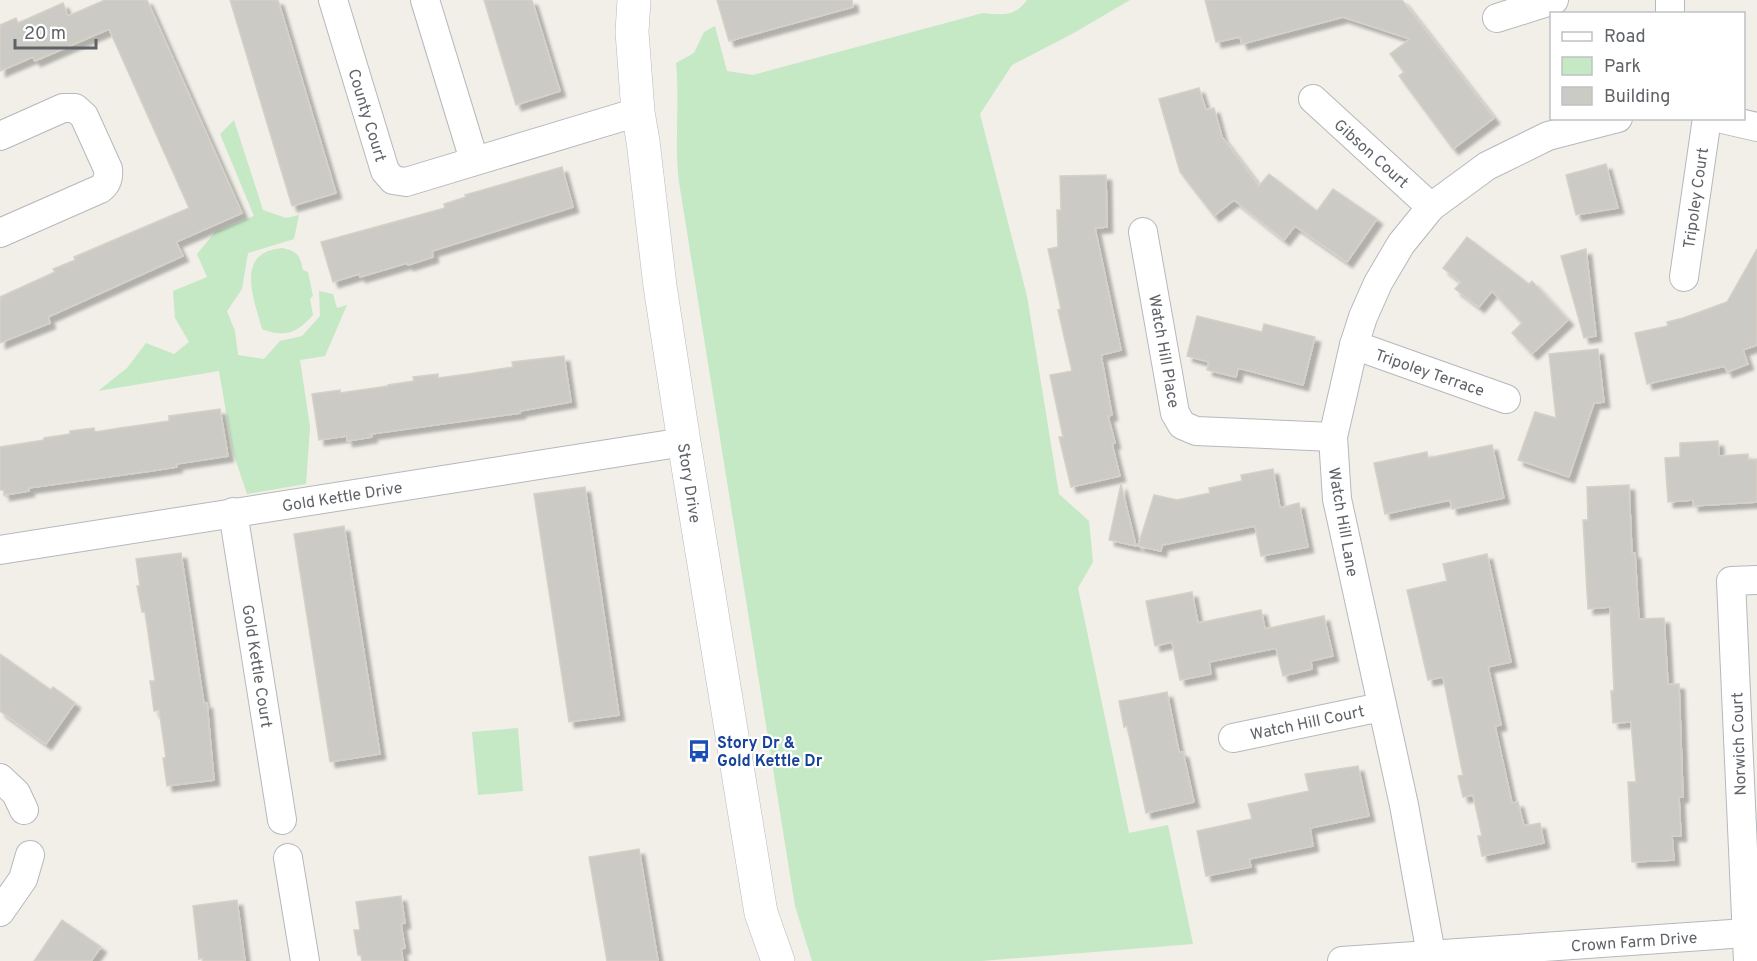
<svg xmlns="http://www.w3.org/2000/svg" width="1757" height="961" viewBox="0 0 1757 961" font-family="Overpass,sans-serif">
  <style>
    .green { fill: #c5e8c5 }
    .building { fill: #cccac5; stroke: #d6d1c6; stroke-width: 1.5; filter: url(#shadow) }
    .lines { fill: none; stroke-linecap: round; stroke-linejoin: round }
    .street-casing { stroke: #b5b8bc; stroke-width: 30 }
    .secondary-casing { stroke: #b6babf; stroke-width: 34 }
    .street { stroke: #fff; stroke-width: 28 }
    .secondary { stroke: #fff; stroke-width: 33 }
    .labels { text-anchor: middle; stroke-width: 4.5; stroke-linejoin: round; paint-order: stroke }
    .street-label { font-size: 16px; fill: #5f6368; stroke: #fff }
    .transit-label { font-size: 16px; font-weight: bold; fill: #164399; stroke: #fff; text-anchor: start }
  </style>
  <defs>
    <filter id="shadow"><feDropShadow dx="5.5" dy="5.5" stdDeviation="1.5" flood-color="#0004"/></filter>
  </defs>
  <rect width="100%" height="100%" fill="#f1efe8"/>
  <g class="green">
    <path d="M1027 0H1130L1072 34 1012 65 980 114 1027 296 1059 494 1089 521 1093 562 1078 588 1129 833 1168 825 1193 944 981 961H812L795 906 679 182C674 142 680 103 676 63L694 53 704 32 715 26 727 71 753 75 983 13C1002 15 1015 17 1027 0Z"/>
    <polygon points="234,120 263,210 286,218 299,215 294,239 248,253 242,289 227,311 235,331 238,355 264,359 280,341 302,336 320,316 319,291 333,294 337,308 347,305 325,356 300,360 310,427 306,484 247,494 233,452 219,371 98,391 127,368 146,343 174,354 189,342 175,318 173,291 207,277 197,254 215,232 254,216 220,134"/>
    <path d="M282 248C297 251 300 255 303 270L308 272 313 296 310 299 313 315C297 333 285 338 262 329 257 309 239 266 264 253 269 250 276 249 282 248Z"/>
    <polygon points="518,728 523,791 478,795 472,732"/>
  </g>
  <g class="building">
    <polygon points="105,0 147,0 242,213 176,242 183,256 48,317 50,323 0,343 0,297 55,272 53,269 75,260 74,257 189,208 109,29 35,61 33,57 0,71 0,25 16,18 18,23 63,3 68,16"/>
    <polygon points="230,0 278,0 336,193 292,206"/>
    <polygon points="484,0 532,0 560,91 516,105"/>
    <polygon points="717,0 852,0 853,7 729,41"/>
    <polygon points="1205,0 1402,0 1494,118 1453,149 1399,76 1404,72 1390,54 1410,39 1343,17 1242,44 1240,37 1216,42"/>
    <polygon points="1199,88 1206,110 1214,108 1222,137 1259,186 1269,174 1317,211 1333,189 1377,219 1347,262 1295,226 1284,240 1234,200 1214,216 1180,172 1159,99"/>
    <polygon points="1606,164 1618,208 1576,215 1566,175"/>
    <polygon points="562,167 573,207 432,251 433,257 408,265 407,263 360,277 359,274 333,282 321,242 445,208 444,204 466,197 465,195"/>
    <polygon points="1106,175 1107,227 1095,228 1121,350 1101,355 1112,415 1108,416 1115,443 1112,444 1120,476 1071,487 1059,437 1063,437 1050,375 1072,371 1058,310 1061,309 1048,249 1058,247 1057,210 1061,210 1060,176"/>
    <polygon points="1467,237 1529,284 1532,281 1568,320 1532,354 1512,333 1522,323 1492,291 1479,307 1455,289 1461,282 1443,268"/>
    <polygon points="1586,249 1596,336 1584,338 1561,256"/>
    <polygon points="1757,249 1757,345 1743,350 1748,364 1727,372 1725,366 1647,384 1635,333 1668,326 1667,322 1683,318 1727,302"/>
    <polygon points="1197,316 1262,332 1264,324 1315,337 1303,385 1238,368 1236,377 1207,370 1209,362 1187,356"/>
    <polygon points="1598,349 1604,402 1594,403 1569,477 1518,460 1535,412 1556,418 1549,354"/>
    <polygon points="564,356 571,402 520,411 520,413 371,434 372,437 347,441 347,436 319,440 312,394 340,390 340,393 388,386 388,385 414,381 413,377 438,374 438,378 468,374 513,367 512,362"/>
    <polygon points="220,409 228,456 176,464 177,467 151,471 28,488 29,491 4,495 4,490 0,490 0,447 44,440 44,438 70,434 70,431 94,428 95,432 120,428 169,421 169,416"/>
    <polygon points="1718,441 1719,456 1748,454 1748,460 1757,459 1757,502 1693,506 1693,500 1668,502 1665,458 1680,457 1680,443"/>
    <polygon points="1492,445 1504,498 1452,509 1450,500 1385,514 1374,463 1427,452 1428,458"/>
    <polygon points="1273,469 1280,508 1299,503 1308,547 1261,556 1255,526 1162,545 1161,551 1138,546 1154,495 1177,500 1210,493 1209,488 1242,481 1241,475"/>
    <polygon points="1121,484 1136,546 1109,540"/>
    <polygon points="1629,485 1632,554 1635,553 1639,619 1664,618 1668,684 1679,684 1683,797 1679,797 1681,836 1672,836 1674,860 1632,862 1628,782 1636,782 1631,722 1613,723 1611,691 1614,691 1610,607 1588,609 1583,520 1588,520 1587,487"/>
    <polygon points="585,487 619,715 569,722 534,494"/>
    <polygon points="344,526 380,754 330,762 294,534"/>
    <polygon points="181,553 204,704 207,703 214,780 167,786 163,758 166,758 159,710 154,711 150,681 155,681 145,612 142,612 137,586 140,586 136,559"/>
    <polygon points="1487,554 1511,662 1488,667 1501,725 1495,726 1512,803 1518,802 1524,826 1540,823 1544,843 1482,856 1478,836 1482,836 1473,795 1463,797 1458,776 1463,775 1443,677 1428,680 1407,590 1447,581 1443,564"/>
    <polygon points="1192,592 1198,623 1261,610 1265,629 1324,616 1333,656 1311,661 1312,669 1283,676 1276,648 1209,662 1211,674 1180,680 1172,642 1155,646 1146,601"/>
    <polygon points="0,654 51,690 53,687 75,703 46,744 0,711"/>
    <polygon points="1167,692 1179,752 1183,752 1194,802 1146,813 1127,726 1124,727 1119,701"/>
    <polygon points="1358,766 1369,816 1310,828 1313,846 1249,859 1251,867 1206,876 1197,831 1252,819 1248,804 1309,791 1305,774"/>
    <polygon points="639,849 658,961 607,961 589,857"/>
    <polygon points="401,896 405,923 401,924 405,948 401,949 403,961 362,961 361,955 358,955 354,930 360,930 356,902"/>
    <polygon points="237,900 245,961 203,961 203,958 199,959 193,906"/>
    <polygon points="62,920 101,947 91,961 34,961"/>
  </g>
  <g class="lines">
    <g class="street-casing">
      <g id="street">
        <polyline points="333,0 385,171 393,180 406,182 638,112"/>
        <polyline points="425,0 474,160"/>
        <polyline points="1670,14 1670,0"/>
        <polyline points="1497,18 1554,0"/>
        <polyline points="1313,99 1431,207"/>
        <polyline points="1718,118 1757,127"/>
        <path d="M0 136 63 108H75L84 116 108 169C109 178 107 184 100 189L0 233"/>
        <polyline points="1143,232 1175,413 1182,425 1196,431 1333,437"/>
        <polyline points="1684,277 1707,118"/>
        <polyline points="1354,345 1506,399"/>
        <polyline points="233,512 282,820"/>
        <polyline points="0,550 684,442"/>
        <polyline points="1233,738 1381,707"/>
        <polyline points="0,778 16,793 24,810"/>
        <polyline points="288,858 305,961"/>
        <polyline points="0,912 23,879 30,855"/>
        <polyline points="1431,954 1404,805 1337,499 1333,437 1354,345 1363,317 1378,283 1401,244 1431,207 1487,166 1548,136 1618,118"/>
        <polyline points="1342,961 1746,933"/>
        <polyline points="1748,961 1731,581 1757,580"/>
      </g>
    </g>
    <g class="secondary-casing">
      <polyline id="secondary" points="634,0 632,32 638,112 643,141 660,286 684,442 761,913 778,961"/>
    </g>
    <use href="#street" class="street"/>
    <use href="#secondary" class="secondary"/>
  </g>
  <defs>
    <g id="bus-bare" transform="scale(1.8)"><path d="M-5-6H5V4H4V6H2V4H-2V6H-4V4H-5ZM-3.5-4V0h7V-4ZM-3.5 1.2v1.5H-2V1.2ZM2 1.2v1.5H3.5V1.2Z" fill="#1a4fb4" stroke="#fff" stroke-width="2.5" paint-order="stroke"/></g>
  </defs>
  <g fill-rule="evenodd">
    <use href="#bus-bare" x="699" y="751"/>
  </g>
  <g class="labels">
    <g class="street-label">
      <text transform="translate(368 115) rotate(73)" y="6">County Court</text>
      <text transform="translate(1372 153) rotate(42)" y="6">Gibson Court</text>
      <text transform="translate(1695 198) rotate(-82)" y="6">Tripoley Court</text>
      <text transform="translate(1165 351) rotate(80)" y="6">Watch Hill Place</text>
      <text transform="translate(1430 372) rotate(19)" y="6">Tripoley Terrace</text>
      <text transform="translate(690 483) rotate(81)" y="6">Story Drive</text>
      <text transform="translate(342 496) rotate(-9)" y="6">Gold Kettle Drive</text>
      <text transform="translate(1344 522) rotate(80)" y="6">Watch Hill Lane</text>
      <text transform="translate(258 666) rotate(81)" y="6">Gold Kettle Court</text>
      <text transform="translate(1307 722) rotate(-12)" y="6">Watch Hill Court</text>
      <text transform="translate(1738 744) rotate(-92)" y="6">Norwich Court</text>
      <text transform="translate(1634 941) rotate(-4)" y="6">Crown Farm Drive</text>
    </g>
    <g class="transit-label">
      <text x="717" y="748">Story Dr &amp;<tspan x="717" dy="18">Gold Kettle Dr</tspan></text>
    </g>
  </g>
  <rect x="1550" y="12" width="195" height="108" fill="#ffffff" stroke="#bfc1c3" stroke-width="1.5"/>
  <rect x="1562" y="32" width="30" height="9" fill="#ffffff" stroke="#bfc1c3" stroke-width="1.5"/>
  <text x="1604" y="42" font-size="18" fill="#5f6368">Road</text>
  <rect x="1562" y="57" width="30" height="18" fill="#c5e8c5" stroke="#bfc1c3" stroke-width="1.5"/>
  <text x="1604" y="72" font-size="18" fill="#5f6368">Park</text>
  <rect x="1562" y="87" width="30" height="18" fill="#cccac5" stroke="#bfc1c3" stroke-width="1.5"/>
  <text x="1604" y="102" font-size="18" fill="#5f6368">Building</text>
  <path d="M15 39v9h81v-9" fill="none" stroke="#5f6368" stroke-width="3"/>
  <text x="24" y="39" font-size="18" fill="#5f6368" stroke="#ffffff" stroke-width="4.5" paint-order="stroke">20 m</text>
</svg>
